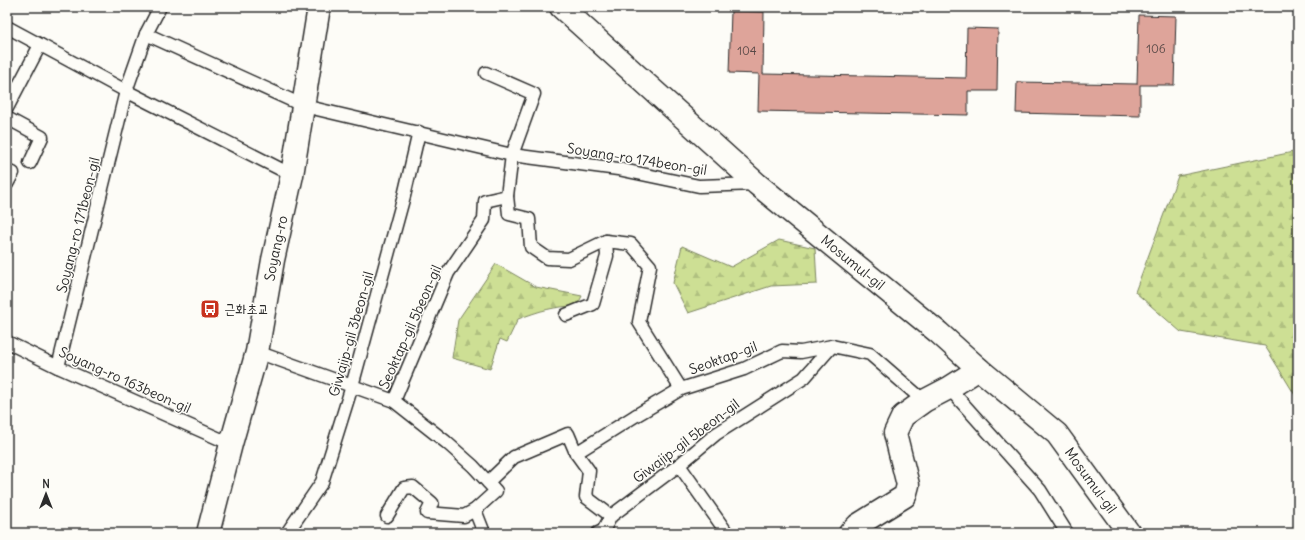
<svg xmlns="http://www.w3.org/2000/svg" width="1305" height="540" viewBox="0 0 1305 540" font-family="Delius,'Poor Story',sans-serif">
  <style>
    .forest { fill: url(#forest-firs); stroke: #7c8560 }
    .building { fill: #dea49a; stroke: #2b2b2b }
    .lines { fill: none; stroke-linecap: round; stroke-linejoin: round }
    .lane-casing { stroke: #2b2b2b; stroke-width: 15 }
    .street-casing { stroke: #2b2b2b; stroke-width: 25 }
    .secondary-casing { stroke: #2b2b2b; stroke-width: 25 }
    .lane { stroke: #fdfcf7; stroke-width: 12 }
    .street { stroke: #fdfcf7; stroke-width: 22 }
    .secondary { stroke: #fdfcf7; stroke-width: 22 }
    .labels { text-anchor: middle; stroke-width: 3; stroke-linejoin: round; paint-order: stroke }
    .number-label { font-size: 12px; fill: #584947 }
    .street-label { font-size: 14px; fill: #2b2b2b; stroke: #fdfcf7 }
    .poi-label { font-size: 14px; fill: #2b2b2b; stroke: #fdfcf7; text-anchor: start }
  </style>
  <defs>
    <pattern id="forest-firs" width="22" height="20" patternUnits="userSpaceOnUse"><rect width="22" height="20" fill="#cddf94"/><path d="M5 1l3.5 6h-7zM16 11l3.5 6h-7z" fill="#b0c080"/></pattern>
  </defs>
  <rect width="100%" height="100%" fill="#fdfcf7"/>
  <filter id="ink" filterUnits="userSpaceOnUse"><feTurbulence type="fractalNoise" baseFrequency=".025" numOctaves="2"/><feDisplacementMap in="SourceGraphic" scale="8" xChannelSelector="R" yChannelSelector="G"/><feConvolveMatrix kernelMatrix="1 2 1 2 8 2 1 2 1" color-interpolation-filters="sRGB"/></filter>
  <g filter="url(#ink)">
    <g class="forest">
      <polygon points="1298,151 1298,400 1265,346 1181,332 1135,292 1178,176"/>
      <polygon points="779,240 815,248 817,284 771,286 688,313 673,283 682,246 731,267"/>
      <path d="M496 264 536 287 582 296 577 306C555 306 539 311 518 319L507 342 500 339 490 369 452 358 458 320Z"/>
    </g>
    <g class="building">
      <polygon points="731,11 764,12 763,74 966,78 967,28 998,29 997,91 968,91 968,115 758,111 759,74 729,73"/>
      <polygon points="1139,15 1176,16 1174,85 1140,85 1140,116 1016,113 1017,82 1137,84"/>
    </g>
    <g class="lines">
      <g class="lane-casing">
        <g id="lane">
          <polyline points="7,27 126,91 292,175"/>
          <polyline points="146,34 304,106 512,155 618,169 699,186 756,184"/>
          <polyline points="486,73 534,94 512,155 507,196"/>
          <polyline points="7,108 40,45"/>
          <polyline points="7,118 42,137 30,163"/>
          <polyline points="7,184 13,173"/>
          <polyline points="566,315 593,304 607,256 606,241"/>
          <polyline points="7,342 58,367 231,444"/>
          <polyline points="257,352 394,401 446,442 473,466 496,491 475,510 464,516 427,513 432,503 413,487 404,488 387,516"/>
          <polyline points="58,367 126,91 146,34 160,7"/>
          <polyline points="949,388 1040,490 1067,533"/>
          <polyline points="394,401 448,273 484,220 485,201 507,196 509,214 529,219 531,247 547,258 569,259 606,241 631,244 650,266 639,322 681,389"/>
          <polyline points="576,453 635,416 681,389 744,369 782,351 801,352 832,346 870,354 924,401"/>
          <polyline points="679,465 727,533"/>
          <polyline points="488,482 514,457 568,434 576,453 589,471 586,497 611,516"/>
          <polyline points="475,510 484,533"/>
          <polyline points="287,533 322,482 352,386 404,196 419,132"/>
          <polyline points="598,533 603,531 611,516 679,465 716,434 804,378 832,346"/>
        </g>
      </g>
      <g class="street-casing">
        <g id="street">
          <path id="s1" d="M561 7 757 184 939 333 979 369 1057 434 1129 533"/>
          <polyline points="850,533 858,525 905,496 908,485 895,433 903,416 924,401 949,388 979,369"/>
        </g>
      </g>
      <g class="secondary-casing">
        <g id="secondary">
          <path id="s2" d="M208 533 231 444 257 352 273 260 292 175 319 7"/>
        </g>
      </g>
      <use href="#lane" class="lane"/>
      <use href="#street" class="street"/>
      <use href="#secondary" class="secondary"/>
    </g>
  </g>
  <defs>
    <g id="bus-square" transform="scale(1)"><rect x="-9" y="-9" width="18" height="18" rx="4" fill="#c8321e" stroke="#fdfcf7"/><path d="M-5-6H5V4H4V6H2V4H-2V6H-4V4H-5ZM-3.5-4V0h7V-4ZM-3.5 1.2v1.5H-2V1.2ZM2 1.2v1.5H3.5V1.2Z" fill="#fff"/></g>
  </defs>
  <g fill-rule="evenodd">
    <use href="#bus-square" x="210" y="309"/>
  </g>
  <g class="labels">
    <g class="number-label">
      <text x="1156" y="53">106</text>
      <text x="747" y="55">104</text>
    </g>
    <g class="street-label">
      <text transform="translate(637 159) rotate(9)" y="5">Soyang-ro 174beon-gil</text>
      <text transform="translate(78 225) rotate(-76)" y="5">Soyang-ro 171beon-gil</text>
      <text dy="5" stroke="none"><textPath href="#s2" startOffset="293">Soyang-ro</textPath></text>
      <text dy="5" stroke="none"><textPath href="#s1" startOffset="388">Mosumul-gil</textPath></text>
      <text transform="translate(410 327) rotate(-66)" y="5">Seoktap-gil 5beon-gil</text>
      <text transform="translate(351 334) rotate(-74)" y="5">Giwajip-gil 3beon-gil</text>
      <text transform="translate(723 358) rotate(-20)" y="5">Seoktap-gil</text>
      <text transform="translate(125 380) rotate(24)" y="5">Soyang-ro 163beon-gil</text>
      <text transform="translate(686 441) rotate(-37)" y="5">Giwajip-gil 5beon-gil</text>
      <text dy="5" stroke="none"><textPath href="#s1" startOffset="712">Mosumul-gil</textPath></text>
    </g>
    <g class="poi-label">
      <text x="224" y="314">근화초교</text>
    </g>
  </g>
  <rect width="1305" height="540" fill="none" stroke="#fdfcf7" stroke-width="24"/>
  <rect x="12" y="12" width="1281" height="516" fill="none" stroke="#2b2b2b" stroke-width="1.5" filter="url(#ink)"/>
  <g transform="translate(46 494)" stroke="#fdfcf7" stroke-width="3" paint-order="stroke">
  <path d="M0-3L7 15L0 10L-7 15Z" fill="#2b2b2b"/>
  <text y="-6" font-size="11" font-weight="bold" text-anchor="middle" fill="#2b2b2b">N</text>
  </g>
</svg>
